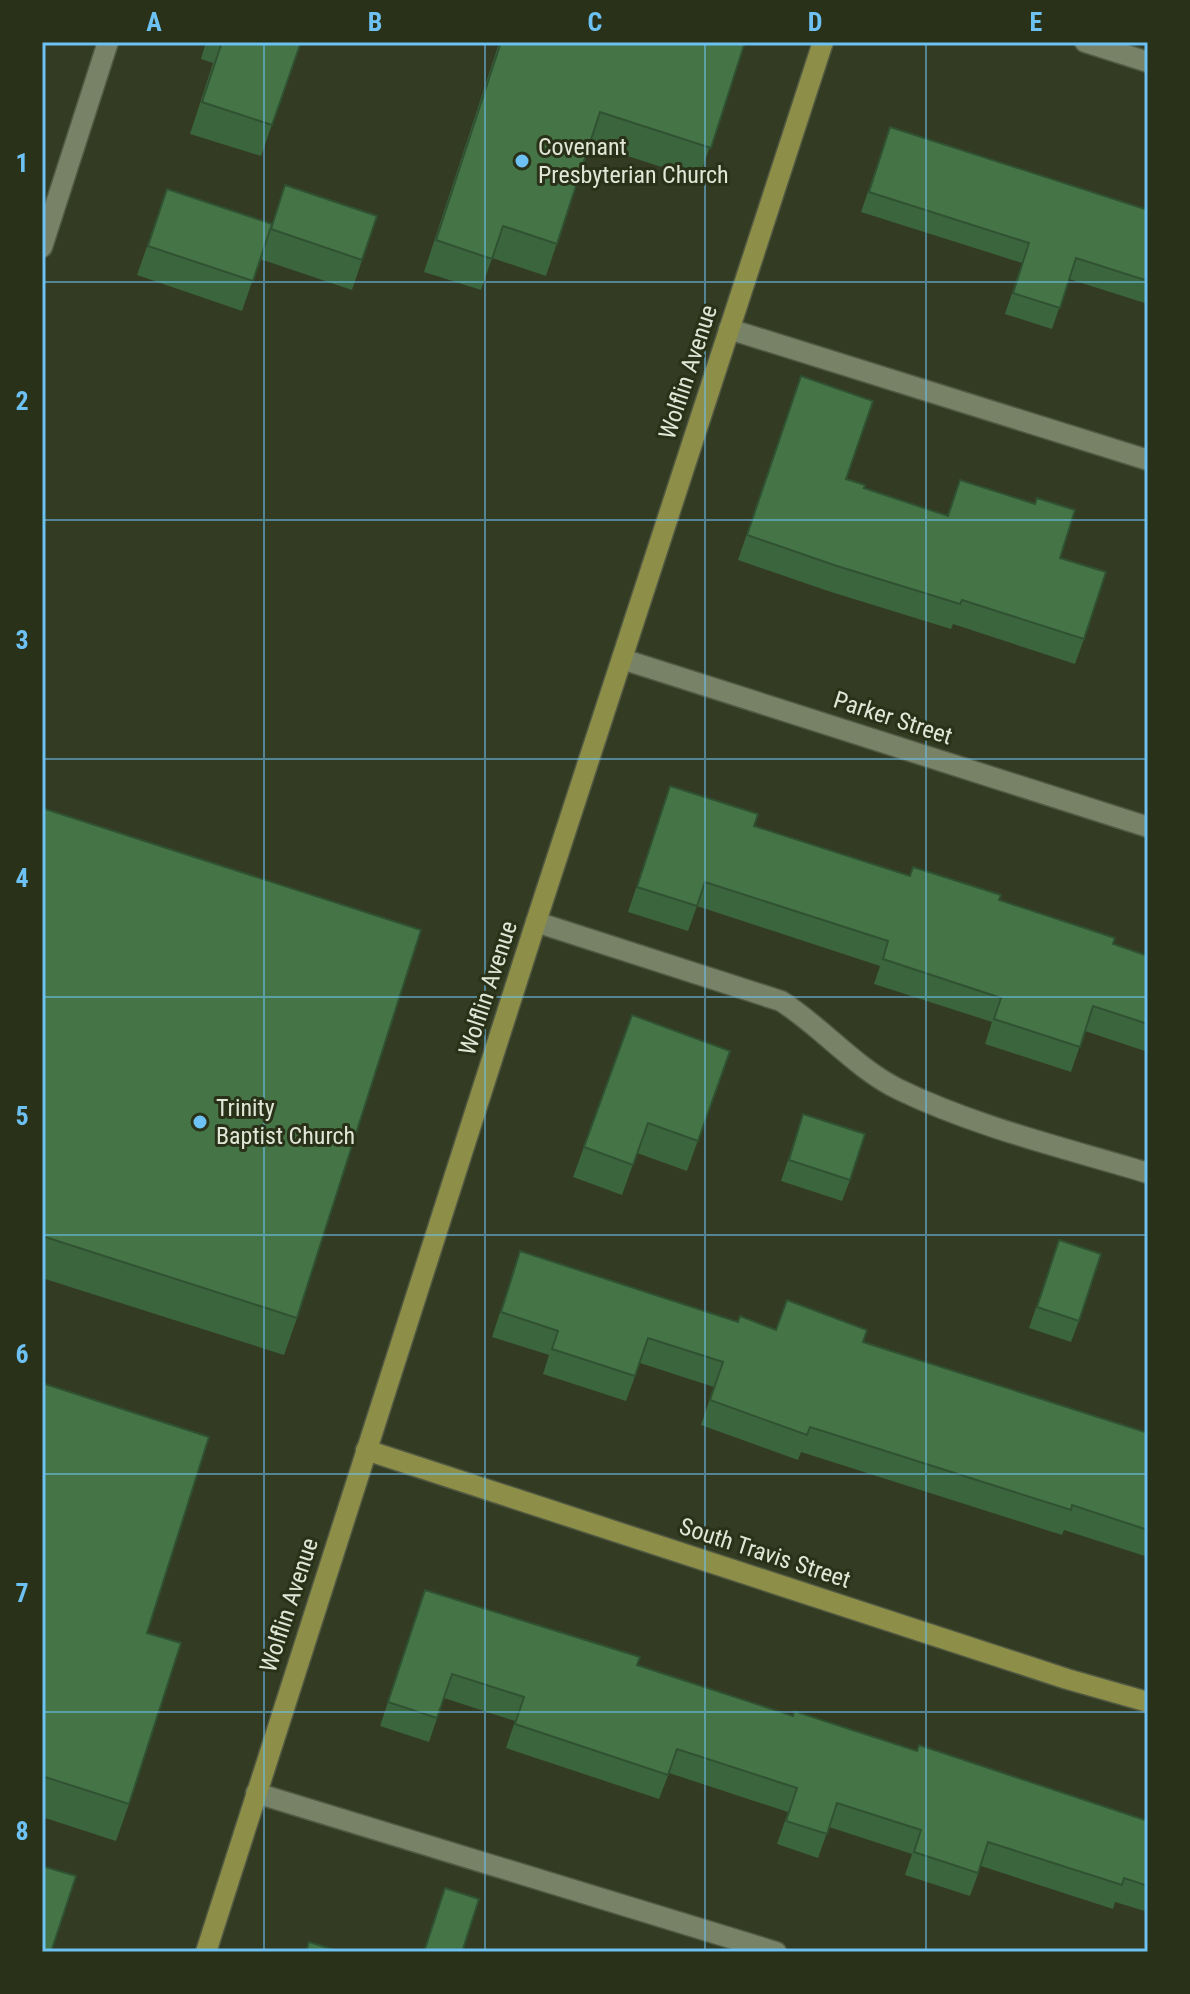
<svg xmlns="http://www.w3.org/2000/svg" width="1190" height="1994" viewBox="0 0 1190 1994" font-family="'Roboto Condensed',sans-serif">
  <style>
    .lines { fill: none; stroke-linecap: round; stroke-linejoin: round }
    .service-casing { stroke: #525943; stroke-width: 23 }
    .minor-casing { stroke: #525943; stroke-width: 23 }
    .tertiary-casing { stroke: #525943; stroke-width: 23 }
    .secondary-casing { stroke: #525943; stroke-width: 23 }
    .service { stroke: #788266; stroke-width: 20 }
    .minor { stroke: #788266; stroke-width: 20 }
    .tertiary { stroke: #788266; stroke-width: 20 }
    .secondary { stroke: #8d8e47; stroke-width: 20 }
    .wall { fill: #3b653d }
    .building { fill: #457547; stroke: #305232; stroke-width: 2 }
    .grid { fill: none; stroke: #6dc2f3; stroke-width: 2; stroke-opacity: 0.55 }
    .poi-dot { fill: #6dc2f3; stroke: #293118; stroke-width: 3 }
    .labels { text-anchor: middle; stroke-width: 6; stroke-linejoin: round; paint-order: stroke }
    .poi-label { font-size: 24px; fill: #e1e6d7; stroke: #293118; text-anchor: start }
    .street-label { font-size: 24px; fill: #e1e6d7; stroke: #293118 }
    .neatline { fill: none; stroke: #6dc2f3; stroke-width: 3 }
    .grid-label { font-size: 26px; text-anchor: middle; font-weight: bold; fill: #6dc2f3 }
  </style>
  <rect width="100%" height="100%" fill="#333b22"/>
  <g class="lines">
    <g class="service-casing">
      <g id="service">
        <polyline points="729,329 1148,460"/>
        <path d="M536 922 781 1001C822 1027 854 1067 898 1089 976 1127 1065 1148 1148 1173"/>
        <polyline points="256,1793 776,1952"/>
      </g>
    </g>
    <g class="minor-casing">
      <g id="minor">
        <polyline points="42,247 108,42"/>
        <polyline points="622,659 1148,827"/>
      </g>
    </g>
    <g class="tertiary-casing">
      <polyline id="tertiary" points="1085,42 1148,62"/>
    </g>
    <g class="secondary-casing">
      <g id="secondary">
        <polyline points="366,1450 1067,1679 1148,1702"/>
        <polyline points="206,1952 536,922 823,42"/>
      </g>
    </g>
    <use href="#service" class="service"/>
    <use href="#minor" class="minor"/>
    <use href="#tertiary" class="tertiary"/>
    <use href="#secondary" class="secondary"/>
  </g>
  <g class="wall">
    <polygon points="206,42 301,42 261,156 190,134 213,63 201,59"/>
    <polygon points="495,42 745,42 699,179 590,144 546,276 492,258 481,290 424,272 499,43"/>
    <polygon points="890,127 1148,210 1148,304 1069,279 1052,329 1005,314 1022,263 861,212"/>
    <polygon points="285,185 377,216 352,290 260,259 242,311 137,275 167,189 272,224"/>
    <polygon points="792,401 846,479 864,488 947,516 960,480 1060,558 1084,639 1075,664 953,624 951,629 828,591 738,560"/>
    <polygon points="670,786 754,826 909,876 999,900 1113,944 1148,956 1148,1052 1085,1031 1071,1072 985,1044 992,1022 874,984 880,966 697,906 688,931 628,912"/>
    <polygon points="42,808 297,1318 284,1355 42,1278"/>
    <polygon points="632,1015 730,1051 687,1171 637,1153 622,1195 573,1177"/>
    <polygon points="803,1114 850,1180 842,1201 781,1181"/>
    <polygon points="1059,1240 1079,1321 1071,1342 1029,1328"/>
    <polygon points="520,1251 738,1322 776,1330 863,1342 1148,1433 1148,1557 1064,1530 1062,1535 801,1452 798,1460 701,1425 714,1387 640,1363 626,1401 543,1374 549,1355 492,1337"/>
    <polygon points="42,1383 147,1633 129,1804 116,1841 42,1817"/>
    <polygon points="425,1590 637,1665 793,1716 917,1751 1148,1821 1148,1912 1115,1902 1113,1909 981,1866 970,1896 905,1875 912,1854 829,1827 818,1858 777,1844 788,1812 669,1773 659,1799 506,1748 515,1721 444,1698 429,1742 380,1726"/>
  </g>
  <g class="building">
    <polygon points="222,42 301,42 272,125 202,102"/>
    <polygon points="501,42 745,42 711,148 600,112 557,244 503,226 492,259 436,240"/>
    <polygon points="890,127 1148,210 1148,281 1076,258 1060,308 1013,293 1029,243 869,192"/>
    <polygon points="285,185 377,216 362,260 271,229"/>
    <polygon points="167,189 272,224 253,281 148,246"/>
    <polygon points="801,376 873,401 846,479 865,485 864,488 948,516 960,480 1035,504 1037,498 1075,510 1060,558 1106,572 1084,639 962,600 960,604 837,566 747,535"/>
    <polygon points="670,786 758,814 754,826 910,876 913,867 1001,895 999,900 1115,938 1113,944 1148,956 1148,1024 1093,1006 1080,1047 994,1019 1001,998 883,959 888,941 705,882 697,906 637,887"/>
    <polygon points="42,808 421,930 297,1318 42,1236"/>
    <polygon points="632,1015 730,1051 698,1141 648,1123 633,1165 584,1147"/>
    <polygon points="803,1114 865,1134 850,1180 789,1160"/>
    <polygon points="1059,1240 1101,1254 1079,1321 1037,1307"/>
    <polygon points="520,1251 738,1322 740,1316 776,1330 787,1300 867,1330 863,1342 1148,1433 1148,1530 1072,1505 1071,1510 810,1427 807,1435 710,1400 723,1362 648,1338 635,1376 552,1349 558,1331 501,1312"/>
    <polygon points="42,1383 209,1437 147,1633 181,1643 129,1804 42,1776"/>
    <polygon points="425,1590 640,1657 637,1665 793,1716 794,1711 917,1751 919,1745 1148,1821 1148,1886 1124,1878 1122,1885 988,1842 978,1873 914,1852 921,1830 837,1803 827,1834 786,1821 797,1788 677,1749 668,1775 515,1724 524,1697 452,1674 437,1718 388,1702"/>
    <polygon points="42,1866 76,1876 51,1952 42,1952"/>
    <polygon points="445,1888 479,1899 462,1952 424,1952"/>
    <polygon points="309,1942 341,1952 306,1952"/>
  </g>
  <path class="grid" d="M264 42V1952M485 42V1952M705 42V1952M926 42V1952M42 282H1148M42 520H1148M42 759H1148M42 997H1148M42 1235H1148M42 1474H1148M42 1712H1148"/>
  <g class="poi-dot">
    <circle cx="522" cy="161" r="8"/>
    <circle cx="200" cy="1122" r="8"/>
  </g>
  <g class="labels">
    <g class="poi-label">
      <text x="538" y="155">Covenant<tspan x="538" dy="28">Presbyterian Church</tspan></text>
      <text x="216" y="1116">Trinity<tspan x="216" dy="28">Baptist Church</tspan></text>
    </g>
    <g class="street-label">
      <text transform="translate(688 372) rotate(-72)" y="8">Wolflin Avenue</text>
      <text transform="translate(893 718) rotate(18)" y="8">Parker Street</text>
      <text transform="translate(488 988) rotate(-72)" y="8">Wolflin Avenue</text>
      <text transform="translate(765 1553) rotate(18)" y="8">South Travis Street</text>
      <text transform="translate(289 1605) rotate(-72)" y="8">Wolflin Avenue</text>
    </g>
  </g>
  <rect width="1190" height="1994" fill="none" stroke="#293118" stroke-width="88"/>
  <rect x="44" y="44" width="1102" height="1906" class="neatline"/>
  <g class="grid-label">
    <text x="154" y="31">A</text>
    <text x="375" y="31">B</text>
    <text x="595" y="31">C</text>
    <text x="815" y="31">D</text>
    <text x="1036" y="31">E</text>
    <text x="22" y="172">1</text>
    <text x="22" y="410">2</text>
    <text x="22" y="649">3</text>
    <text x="22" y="887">4</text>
    <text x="22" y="1125">5</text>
    <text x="22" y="1363">6</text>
    <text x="22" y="1602">7</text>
    <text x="22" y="1840">8</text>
  </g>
</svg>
